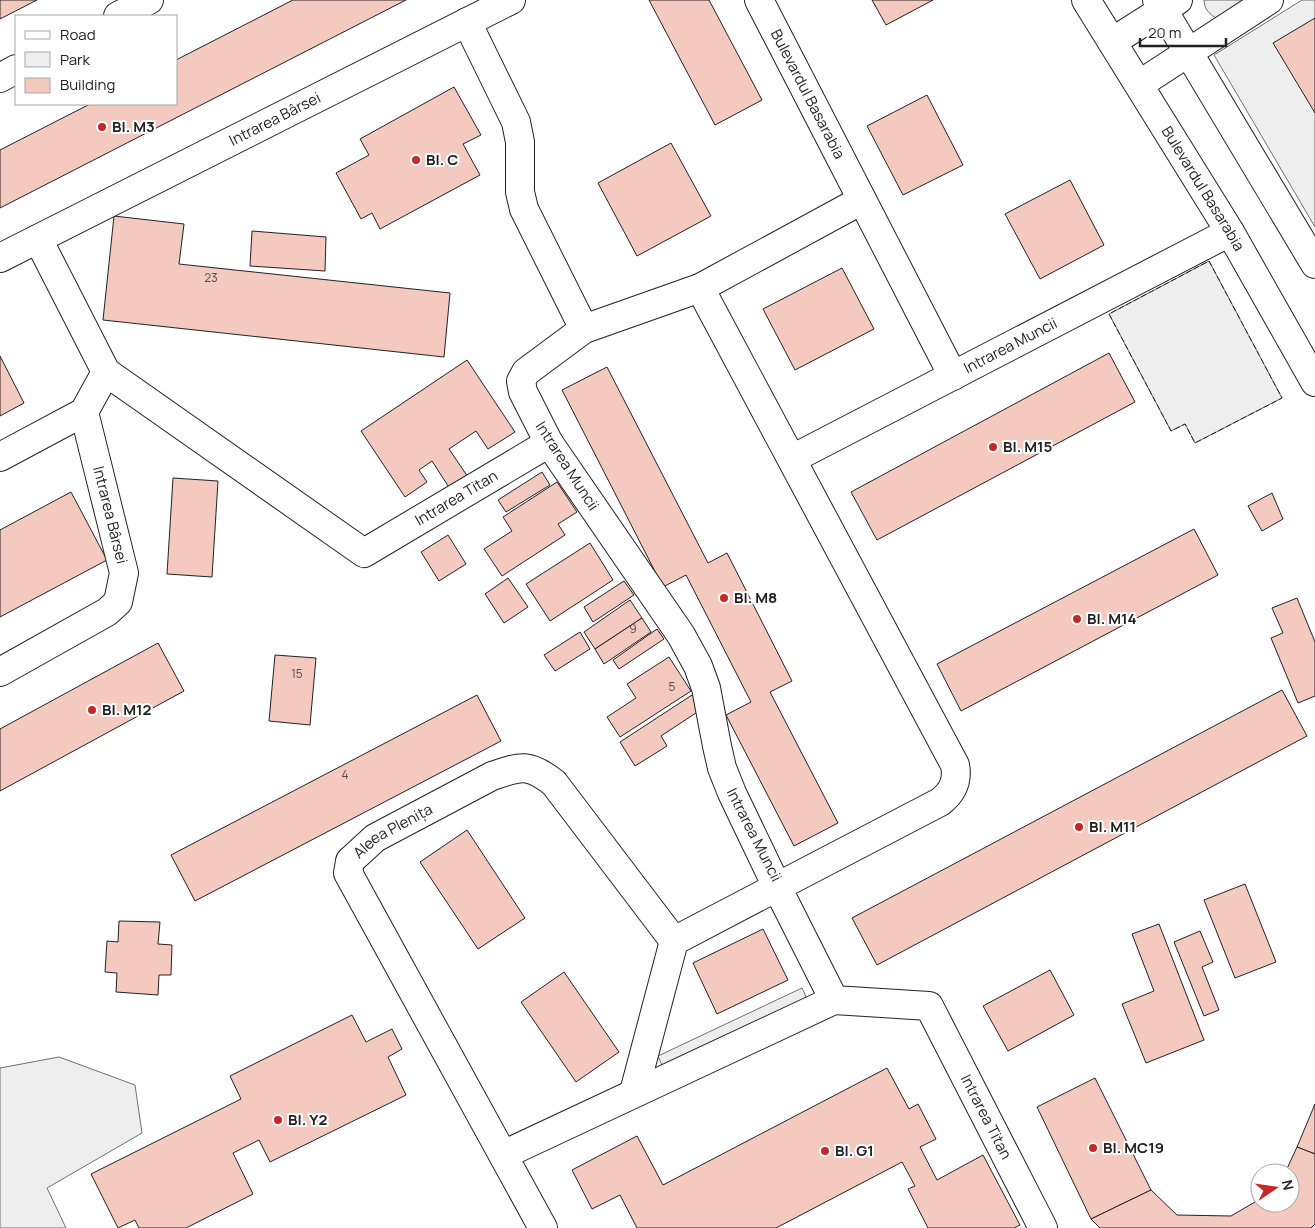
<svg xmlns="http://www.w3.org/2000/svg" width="1315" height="1228" viewBox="0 0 1315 1228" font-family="Manrope,sans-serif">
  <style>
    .green { fill: #eee; stroke: #6f6f6f }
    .parking { fill: #ededed; stroke: #6f6f6f }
    .building { fill: #f3c9c0; stroke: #222 }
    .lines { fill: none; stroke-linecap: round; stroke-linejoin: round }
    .minor-casing { stroke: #222; stroke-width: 30 }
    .major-casing { stroke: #222; stroke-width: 30 }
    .minor { stroke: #fff; stroke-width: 28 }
    .major { stroke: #fff; stroke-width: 28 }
    .fence { stroke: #222; stroke-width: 1; stroke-dasharray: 6 2.5; stroke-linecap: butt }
    .poi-dot { fill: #c62828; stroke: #fff; stroke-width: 2 }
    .labels { text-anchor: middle; stroke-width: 4; stroke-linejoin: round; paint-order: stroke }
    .number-label { font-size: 12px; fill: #564c4a }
    .street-label { font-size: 15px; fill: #222; stroke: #fff }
    .poi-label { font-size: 15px; font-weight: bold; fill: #222; stroke: #fff; text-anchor: start }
  </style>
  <rect width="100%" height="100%" fill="#fff"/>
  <g class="green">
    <path d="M1204 0H1254L1218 19C1210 15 1204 9 1204 0Z"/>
    <polygon points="1302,0 1315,0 1315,227 1214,55"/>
    <polygon points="1209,261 1282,398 1195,443 1185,424 1171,431 1109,314"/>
    <polygon points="59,1057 135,1085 142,1133 47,1188 66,1228 0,1228 0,1068"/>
  </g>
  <polygon class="parking" points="802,988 812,1010 667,1077 658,1056"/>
  <g class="building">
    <polygon points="0,0 37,0 0,19"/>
    <polygon points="293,0 406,0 0,208 0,150 90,104 176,104 176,60"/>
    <polygon points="649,0 709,0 762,100 715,125"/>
    <polygon points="872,0 933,0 886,25"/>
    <polygon points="1315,18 1315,113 1273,43"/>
    <polygon points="454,87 481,135 463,144 480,175 380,229 372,213 361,219 336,173 369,155 360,139"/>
    <polygon points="927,95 963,165 903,195 867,126"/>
    <polygon points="671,143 711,216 637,256 598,183"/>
    <polygon points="1070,180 1104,245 1040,279 1005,214"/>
    <polygon points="114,216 184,224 179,264 450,293 444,357 103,320"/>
    <polygon points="252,231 326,237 325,271 250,266"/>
    <polygon points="842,268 874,329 795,370 763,309"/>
    <polygon points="1109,353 1135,402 877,540 851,492"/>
    <polygon points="0,356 24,403 0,416"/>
    <polygon points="467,360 515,432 488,449 476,431 449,449 468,477 450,489 432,461 419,470 427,482 405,497 361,431"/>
    <polygon points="607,367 708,563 727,553 792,681 770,692 838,823 794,846 726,715 751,702 686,575 663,587 562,390"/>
    <polygon points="542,472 550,485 506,512 498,500"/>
    <polygon points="173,478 218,481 212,577 167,574"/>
    <polygon points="557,482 577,512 558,524 565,535 502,576 484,549 512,531 503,517"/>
    <polygon points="71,492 107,560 0,617 0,530"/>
    <polygon points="1272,493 1283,519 1262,531 1248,506"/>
    <polygon points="1194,529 1218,575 961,711 937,664"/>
    <polygon points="448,535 466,564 439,581 421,552"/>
    <polygon points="590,543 613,580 550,621 526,584"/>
    <polygon points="508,578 528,607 504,623 485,594"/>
    <polygon points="624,581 634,595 593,622 584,607"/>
    <polygon points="1297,598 1315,642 1315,696 1298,703 1271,638 1283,633 1272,608"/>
    <polygon points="630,600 642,618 595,649 584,632"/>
    <polygon points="642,618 651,632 604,664 595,649"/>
    <polygon points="657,629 664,639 619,669 613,660"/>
    <polygon points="580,632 590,649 555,671 544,655"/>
    <polygon points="158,643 184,691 0,791 0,729"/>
    <polygon points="275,655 316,658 310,725 269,721"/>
    <polygon points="669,657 691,691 620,737 607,717 636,698 627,684"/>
    <polygon points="1282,690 1307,736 877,965 852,918"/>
    <polygon points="477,695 501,741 195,901 171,855"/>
    <polygon points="692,695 702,709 661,736 667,746 635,766 620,742"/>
    <polygon points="467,830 525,918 478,949 420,862"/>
    <polygon points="1245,884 1276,962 1235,978 1204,900"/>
    <polygon points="119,921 160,922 158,944 172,945 171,975 159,975 158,995 116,992 117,973 105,972 107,941 118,942"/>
    <polygon points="1159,924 1204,1040 1146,1063 1122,1004 1154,991 1132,934"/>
    <polygon points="763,929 788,980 717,1014 693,963"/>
    <polygon points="1200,931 1213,962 1202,967 1219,1010 1204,1016 1174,942"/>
    <polygon points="1050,970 1074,1015 1008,1051 983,1006"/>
    <polygon points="564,972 619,1052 576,1082 521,1002"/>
    <polygon points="352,1015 366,1042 392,1029 402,1049 388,1057 406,1095 270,1162 259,1140 233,1153 253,1194 186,1228 139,1228 135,1220 118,1228 91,1174 241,1099 230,1076"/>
    <polygon points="887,1068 909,1109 918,1104 936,1139 920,1147 937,1180 983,1155 1020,1225 1014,1228 928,1228 908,1189 915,1186 902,1162 776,1228 637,1228 620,1195 592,1209 572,1170 637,1136 663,1185"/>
    <polygon points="1095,1078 1151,1190 1091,1219 1037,1107"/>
    <polygon points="1315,1104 1315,1154 1297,1147"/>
    <polygon points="1297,1147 1315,1154 1315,1224 1311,1228 1100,1228 1091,1219 1151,1190 1177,1215 1231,1216 1260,1199 1260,1203 1290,1203 1290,1173 1285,1173"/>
  </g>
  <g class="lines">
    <g class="minor-casing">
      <g id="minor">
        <path id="s1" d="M759 0 953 376"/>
        <polyline points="118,16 149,0"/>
        <polyline points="467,22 516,122 520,142 520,192 524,209 584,329"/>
        <polyline points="1112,42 1178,0"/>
        <polyline points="0,78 16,69"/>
        <polyline points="1140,84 1269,0"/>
        <path id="s2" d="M38 239 106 372 364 553 549 443"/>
        <path id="s3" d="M0 258 511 0"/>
        <path d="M700 288 955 765C958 781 953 792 940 802L777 887 732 793 722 768 717 746 706 688 698 666 681 635 549 443 523 392 521 381 526 372 584 329Z"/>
        <polyline points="700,288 862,200"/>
        <polyline points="0,457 84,412 106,372"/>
        <path id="s4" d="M792 459 1230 232"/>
        <polyline points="0,672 107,612 118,602 124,573 84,412"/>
        <path id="s5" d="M634 1092 674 941 777 887 834 1000 929 1006 1043 1228"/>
        <polyline points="503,1155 834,1000"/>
        <path id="s6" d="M543 1228 348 873 350 861 375 838 492 776C521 766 529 763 554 783L674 941"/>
      </g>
    </g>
    <g class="major-casing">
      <g id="major">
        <path id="s7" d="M1086 0 1230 232 1315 382"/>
        <polyline points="1157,0 1315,264"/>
      </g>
    </g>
    <use href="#minor" class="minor"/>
    <use href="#major" class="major"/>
    <polygon class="fence" points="1209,261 1282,398 1195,443 1185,424 1171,431 1109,314"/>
  </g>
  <g class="poi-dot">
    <circle cx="102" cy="127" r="5"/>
    <circle cx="416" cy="160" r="5"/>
    <circle cx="993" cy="447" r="5"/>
    <circle cx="724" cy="598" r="5"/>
    <circle cx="1077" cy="619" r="5"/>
    <circle cx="92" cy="710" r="5"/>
    <circle cx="1079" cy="827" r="5"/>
    <circle cx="278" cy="1120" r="5"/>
    <circle cx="1093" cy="1148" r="5"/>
    <circle cx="825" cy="1151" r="5"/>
  </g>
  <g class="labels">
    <g class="number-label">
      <text x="211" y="282">23</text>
      <text x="633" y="633">9</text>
      <text x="297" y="678">15</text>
      <text x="672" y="691">5</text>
      <text x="345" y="779">4</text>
    </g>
    <g class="street-label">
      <text dy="5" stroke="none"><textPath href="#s1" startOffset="106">Bulevardul Basarabia</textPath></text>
      <text dy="5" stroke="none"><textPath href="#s3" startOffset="308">Intrarea Bârsei</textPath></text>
      <text dy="5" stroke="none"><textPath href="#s7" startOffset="222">Bulevardul Basarabia</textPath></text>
      <text dy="5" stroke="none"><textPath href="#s4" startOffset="246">Intrarea Muncii</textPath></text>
      <text transform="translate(567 466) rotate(57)" y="5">Intrarea Muncii</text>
      <text dy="5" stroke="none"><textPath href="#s2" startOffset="572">Intrarea Titan</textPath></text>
      <text transform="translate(110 515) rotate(76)" y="5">Intrarea Bârsei</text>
      <text dy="5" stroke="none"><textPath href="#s6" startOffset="470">Aleea Plenița</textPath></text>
      <text transform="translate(754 835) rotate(63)" y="5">Intrarea Muncii</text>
      <text dy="5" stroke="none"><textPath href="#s5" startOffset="619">Intrarea Titan</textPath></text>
    </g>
    <g class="poi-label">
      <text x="112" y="132">Bl. M3</text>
      <text x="426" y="165">Bl. C</text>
      <text x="1003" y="452">Bl. M15</text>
      <text x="734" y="603">Bl. M8</text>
      <text x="1087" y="624">Bl. M14</text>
      <text x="102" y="715">Bl. M12</text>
      <text x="1089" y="832">Bl. M11</text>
      <text x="288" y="1125">Bl. Y2</text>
      <text x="1103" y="1153">Bl. MC19</text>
      <text x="835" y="1156">Bl. G1</text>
    </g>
  </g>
  <rect x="15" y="15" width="162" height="90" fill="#ffffff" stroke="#a7a7a7"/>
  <rect x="25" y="31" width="25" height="8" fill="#ffffff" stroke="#a7a7a7"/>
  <text x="60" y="40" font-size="15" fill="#222222">Road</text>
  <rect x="25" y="52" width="25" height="15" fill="#eeeeee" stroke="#a7a7a7"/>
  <text x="60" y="65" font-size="15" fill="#222222">Park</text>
  <rect x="25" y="78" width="25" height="15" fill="#f3c9c0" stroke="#a7a7a7"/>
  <text x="60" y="90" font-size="15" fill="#222222">Building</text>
  <g transform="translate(1275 1188) rotate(77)"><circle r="24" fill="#ffffff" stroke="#a7a7a7"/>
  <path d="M0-4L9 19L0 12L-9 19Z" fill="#c62828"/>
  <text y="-8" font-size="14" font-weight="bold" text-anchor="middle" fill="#222222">N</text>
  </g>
  <path d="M1140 38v8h86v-8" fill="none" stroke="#222222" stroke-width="2.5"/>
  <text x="1148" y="38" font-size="15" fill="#222222" stroke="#ffffff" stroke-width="4" paint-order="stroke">20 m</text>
</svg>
